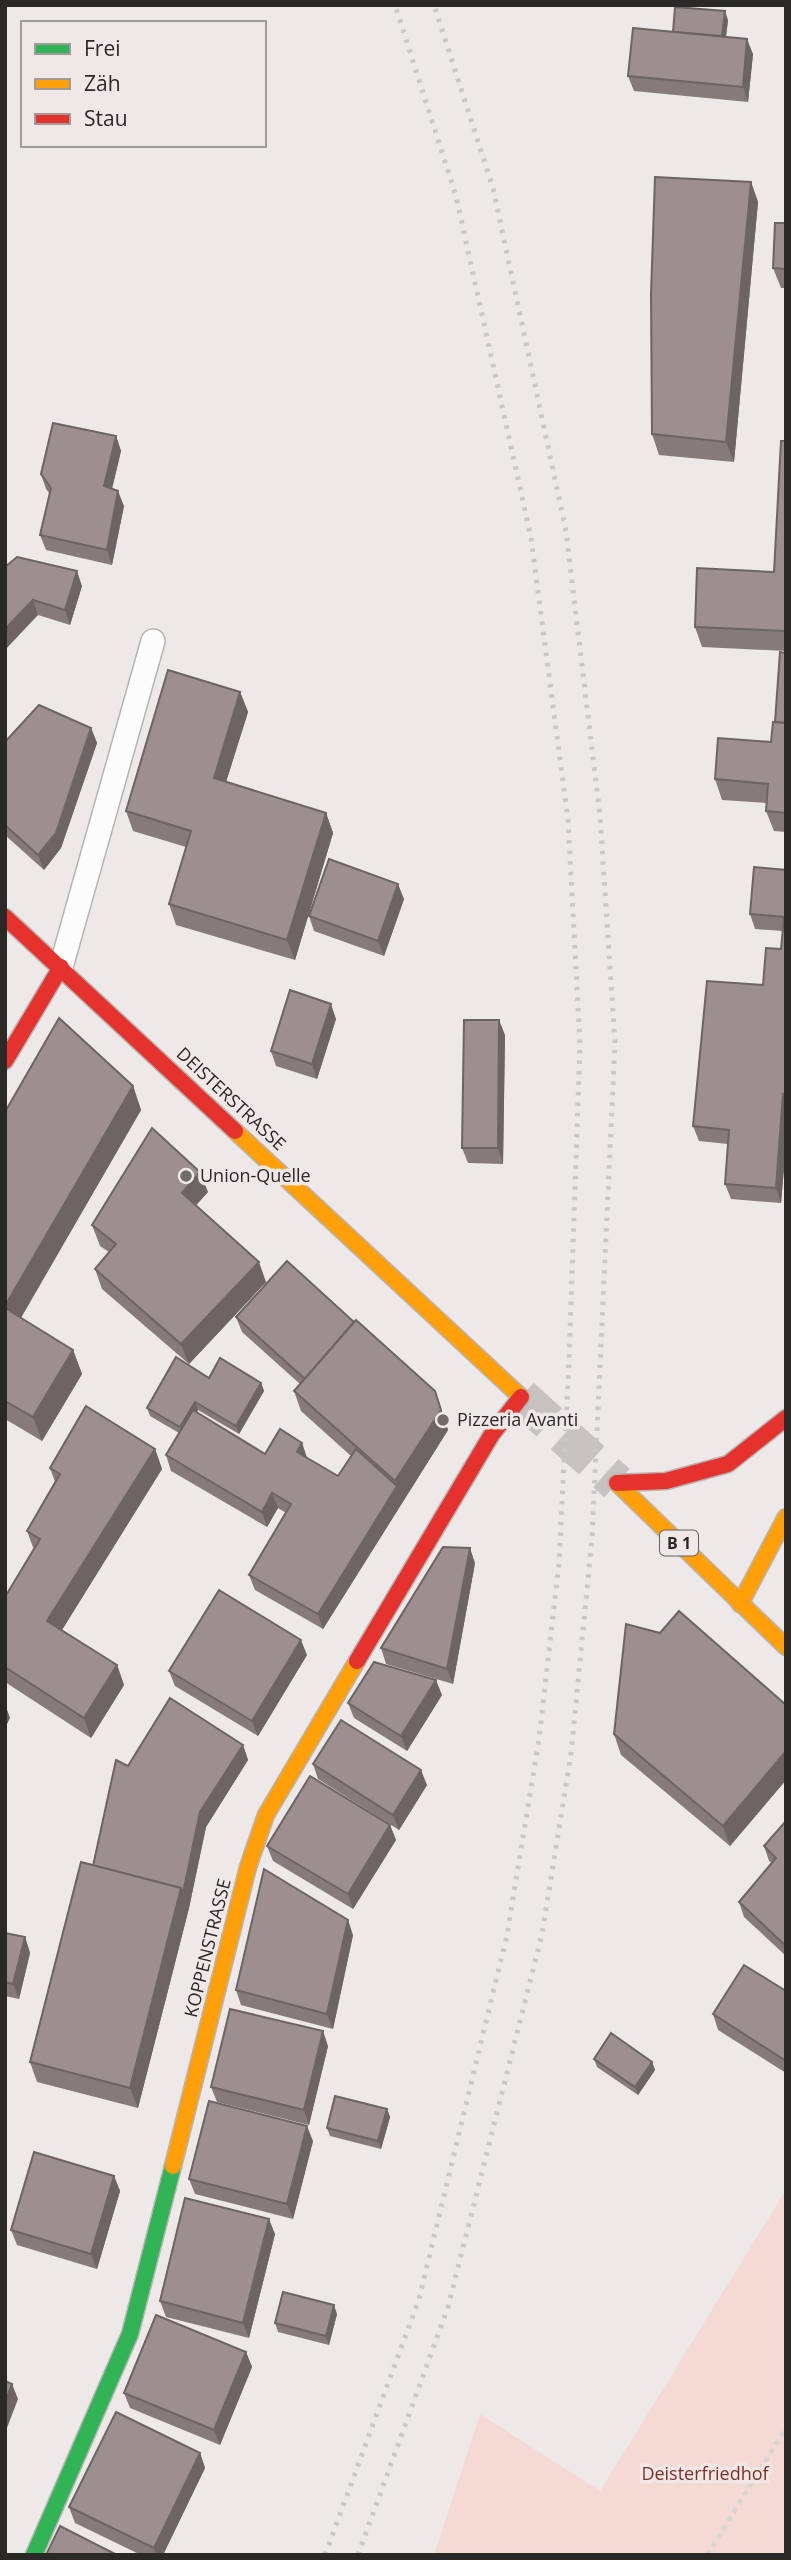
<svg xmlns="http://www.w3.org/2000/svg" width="791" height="2560" viewBox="0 0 791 2560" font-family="'Open Sans',sans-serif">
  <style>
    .green { fill: #f5d9d4 }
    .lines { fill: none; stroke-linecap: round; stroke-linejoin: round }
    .primary-tunnel { stroke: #c6c2c2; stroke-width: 38; stroke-dasharray: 38 19; stroke-linecap: butt }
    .lane-casing { stroke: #b7b4b3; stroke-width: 26 }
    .fast-casing { stroke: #b7b4b3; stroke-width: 19 }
    .slow-casing { stroke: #b7b4b3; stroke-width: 19 }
    .jam-casing { stroke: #b7b4b3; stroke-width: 19 }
    .path { stroke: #d6d5d4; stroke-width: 4.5; stroke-dasharray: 5 5; stroke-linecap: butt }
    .lane { stroke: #fcfcfc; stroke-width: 23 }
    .fast { stroke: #30b455; stroke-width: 16 }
    .slow { stroke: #ff9f0a; stroke-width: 16 }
    .jam { stroke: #e5322d; stroke-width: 16 }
    .rail { stroke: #c8c8c8; stroke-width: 5; stroke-dasharray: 3.5 7; stroke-linecap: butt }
    .wall { fill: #867b79 }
    .shaded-wall { fill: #6d6463 }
    .building { fill: #9c8f8d; stroke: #6d6463; stroke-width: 2 }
    .poi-dot { fill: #6f6c6b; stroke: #efe8e6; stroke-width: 2.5 }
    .labels { text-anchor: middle; stroke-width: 7; stroke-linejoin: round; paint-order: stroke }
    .shield { fill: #efe8e6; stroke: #666261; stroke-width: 2 }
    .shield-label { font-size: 16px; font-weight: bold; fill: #2b2828 }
    .street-label { font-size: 18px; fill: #2b2828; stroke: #efe8e6 }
    .poi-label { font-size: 18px; fill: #2b2828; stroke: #efe8e6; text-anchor: start }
    .park-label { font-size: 18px; fill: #813026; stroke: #efe8e6 }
  </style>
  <rect width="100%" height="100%" fill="#ede9e8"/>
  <polygon class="green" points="786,2190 786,2555 434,2555 480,2414 600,2491"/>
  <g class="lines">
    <polyline class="primary-tunnel" points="521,1397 617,1483"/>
    <g class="lane-casing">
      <polyline id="lane" points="61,967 153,641"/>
    </g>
    <g class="fast-casing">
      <polyline id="fast" points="34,2555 130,2334 173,2166"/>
    </g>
    <g class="slow-casing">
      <g id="slow">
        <polyline points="235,1131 521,1397"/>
        <polyline points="617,1483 786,1647"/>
        <polyline points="740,1604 786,1517"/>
        <polyline points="173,2166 248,1867 266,1815 357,1661"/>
      </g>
    </g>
    <g class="jam-casing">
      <g id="jam">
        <polyline points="5,917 235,1131"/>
        <polyline points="5,1061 61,967"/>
        <polyline points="617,1483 666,1481 728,1464 786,1418"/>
        <polyline points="357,1661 492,1434 521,1397"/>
      </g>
    </g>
    <polyline class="path" points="707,2555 786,2428"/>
    <use href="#lane" class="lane"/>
    <use href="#fast" class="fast"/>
    <use href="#slow" class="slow"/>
    <use href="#jam" class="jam"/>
    <g class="rail">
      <polyline points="325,2555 419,2299 507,1935 539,1739 559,1563 569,1362 580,1044 568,820 531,538 456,196 395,5"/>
      <polyline points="358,2555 448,2307 542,1934 571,1754 592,1538 615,1043 600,816 566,531 493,188 434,5"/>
    </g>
  </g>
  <g class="wall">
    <polygon points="728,20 726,37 753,54 748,102 634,91 628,76 673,32"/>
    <polygon points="751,182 758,202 734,462 659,455 652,434"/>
    <polygon points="786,223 786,288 781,288 773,268"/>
    <polygon points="116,436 121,451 112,489 124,506 112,565 46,550 40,535 50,494 46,489 41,474"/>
    <polygon points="786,441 786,651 702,647 695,627 774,572"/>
    <polygon points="5,567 82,586 70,625 38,615"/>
    <polygon points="786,653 786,832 774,831 766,811 767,803 722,800 715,779 771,742"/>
    <polygon points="240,692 248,712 226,782 326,813 333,833 295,960 176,925 169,904 186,847 133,831 126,811"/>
    <polygon points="91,728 97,743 61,848 44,870 5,835 5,742"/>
    <polygon points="786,870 786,1145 781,1203 731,1199 725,1184 728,1144 699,1141 693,1126 781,949 783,931 755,929 750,914"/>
    <polygon points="404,899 384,956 314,931 309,916"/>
    <polygon points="336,1019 317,1079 276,1066 271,1051"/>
    <polygon points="505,1035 503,1164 468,1163 462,1148"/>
    <polygon points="133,1086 141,1110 21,1318 73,1350 82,1374 42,1441 5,1419 5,1112"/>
    <polygon points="208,1192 196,1205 266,1282 189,1364 102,1289 95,1269 109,1252 100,1246 92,1225"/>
    <polygon points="236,1317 354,1322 435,1391 448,1430 323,1629 255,1590 249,1575 286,1513 278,1508 267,1527 171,1471 166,1455 179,1433 150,1416 147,1408 209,1378 261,1383 264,1391 239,1434 198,1410 197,1412 265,1454 302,1443 307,1458 338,1476 351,1456 301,1411 294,1391 300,1384 242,1332"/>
    <polygon points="155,1449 162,1469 62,1630 117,1665 124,1685 91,1738 5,1682 5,1597 34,1550 27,1531 55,1482 50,1468"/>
    <polygon points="475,1563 453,1684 386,1664 381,1648"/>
    <polygon points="307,1655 258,1736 175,1686 169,1671"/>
    <polygon points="442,1695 407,1751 354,1718 348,1703"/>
    <polygon points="786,1705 786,1780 730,1846 621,1755 614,1734"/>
    <polygon points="243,1745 248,1760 206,1827 189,1908 138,2108 37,2082 30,2062 93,1866 128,1766"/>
    <polygon points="313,1764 427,1785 399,1830 318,1779"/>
    <polygon points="786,1821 786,1956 744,1917 739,1902 772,1863 769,1861 764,1846"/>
    <polygon points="390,1825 396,1840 353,1909 273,1861 267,1846"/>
    <polygon points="5,1933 25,1937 30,1953 19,1999 5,1996"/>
    <polygon points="353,1935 333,2029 241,2005 236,1990"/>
    <polygon points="786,1991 786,2073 718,2030 713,2014"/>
    <polygon points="328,2046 309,2125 217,2102 211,2087"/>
    <polygon points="594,2059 652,2062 655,2070 638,2095 597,2067"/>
    <polygon points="387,2109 390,2117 381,2149 330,2136 327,2128"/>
    <polygon points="313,2141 293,2219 195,2194 189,2179"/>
    <polygon points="114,2176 120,2191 97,2269 17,2245 11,2230"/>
    <polygon points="275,2234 249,2338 166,2317 160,2301"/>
    <polygon points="337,2314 329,2345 278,2332 275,2323"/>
    <polygon points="246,2352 252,2367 220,2445 130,2408 124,2393"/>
    <polygon points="200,2453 205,2468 163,2555 141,2555 75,2523 69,2507"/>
  </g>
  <g class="shaded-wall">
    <polygon points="725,11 728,20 724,51 721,43"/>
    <polygon points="747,39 753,54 748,102 743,87"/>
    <polygon points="751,182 758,202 734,462 726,442"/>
    <polygon points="116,436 121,451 109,501 104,486"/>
    <polygon points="118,491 124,506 112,565 107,550"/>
    <polygon points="77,571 82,586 70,625 65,610"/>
    <polygon points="33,600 38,615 5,650 5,629"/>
    <polygon points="240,692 248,712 221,798 214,778"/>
    <polygon points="91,728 97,743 61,848 44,870 38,855"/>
    <polygon points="326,813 333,833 295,960 287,940"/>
    <polygon points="398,884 404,899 384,956 378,941"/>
    <polygon points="331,1004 336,1019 317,1079 312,1064"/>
    <polygon points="499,1020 505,1035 503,1164 498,1148"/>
    <polygon points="133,1086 141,1110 13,1331 5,1310 5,1306"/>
    <polygon points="783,1094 786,1101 786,1145 781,1203 776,1188"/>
    <polygon points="200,1172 208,1192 189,1213 182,1193"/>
    <polygon points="259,1262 266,1282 189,1364 181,1344"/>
    <polygon points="73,1350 82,1374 42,1441 33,1417"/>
    <polygon points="261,1383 264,1391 239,1434 236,1426"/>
    <polygon points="435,1391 448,1430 323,1629 318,1614 397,1486 395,1481"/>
    <polygon points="195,1402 198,1410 183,1435 180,1427"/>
    <polygon points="302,1443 307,1458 297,1452"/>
    <polygon points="155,1449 162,1469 55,1641 47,1621"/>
    <polygon points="272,1493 278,1508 267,1527 262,1512"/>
    <polygon points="470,1548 475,1563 453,1684 447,1669"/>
    <polygon points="301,1640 307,1655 258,1736 252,1721"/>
    <polygon points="117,1665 124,1685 91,1738 84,1718"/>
    <polygon points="436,1680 442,1695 407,1751 401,1736"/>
    <polygon points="5,1704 10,1718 5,1728"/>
    <polygon points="243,1745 248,1760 206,1827 189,1908 138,2108 130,2088 200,1812"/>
    <polygon points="786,1751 786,1780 730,1846 723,1826"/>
    <polygon points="421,1770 427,1785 399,1830 393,1815"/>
    <polygon points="390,1825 396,1840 353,1909 348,1894"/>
    <polygon points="348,1920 353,1935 333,2029 327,2014"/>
    <polygon points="25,1937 30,1953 19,1999 13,1984"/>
    <polygon points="323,2031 328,2046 309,2125 304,2110"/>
    <polygon points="652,2062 655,2070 638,2095 635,2087"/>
    <polygon points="387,2109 390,2117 381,2149 378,2141"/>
    <polygon points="307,2126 313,2141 293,2219 287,2204"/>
    <polygon points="114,2176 120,2191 97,2269 91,2254"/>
    <polygon points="269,2219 275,2234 249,2338 243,2323"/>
    <polygon points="334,2305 337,2314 329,2345 326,2336"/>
    <polygon points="246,2352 252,2367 220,2445 214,2430"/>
    <polygon points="12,2384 18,2399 5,2433 5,2402"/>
    <polygon points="200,2453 205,2468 163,2555 156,2555 154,2548"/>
  </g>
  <g class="building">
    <polygon points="675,7 725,11 722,36 673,32"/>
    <polygon points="633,28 747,39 743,87 628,76"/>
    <polygon points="655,177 751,182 726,442 652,434 651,294"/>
    <polygon points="775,223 786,223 786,269 773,268"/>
    <polygon points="53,423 116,436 104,486 118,491 107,550 40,535 51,488 41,474"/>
    <polygon points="781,441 786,441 786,631 695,627 697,568 774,572"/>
    <polygon points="17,557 77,571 65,610 33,600 5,629 5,567"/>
    <polygon points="780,652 786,653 786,723 775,722"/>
    <polygon points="168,670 240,692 214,778 326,813 287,940 169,904 191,831 126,811"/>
    <polygon points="39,705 91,728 56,833 38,855 5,825 5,742"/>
    <polygon points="773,722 786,723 786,813 766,811 768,784 715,779 718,738 771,742"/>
    <polygon points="329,859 398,884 378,941 309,916"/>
    <polygon points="754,867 786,870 786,1094 783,1094 776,1188 725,1184 729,1130 693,1126 707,981 763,985 766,948 781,949 784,917 750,914"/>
    <polygon points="290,990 331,1004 312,1064 271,1051"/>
    <polygon points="59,1018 133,1086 5,1306 5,1112"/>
    <polygon points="464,1020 499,1020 498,1148 462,1148"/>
    <polygon points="152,1128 200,1172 182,1193 259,1262 181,1344 95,1269 116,1244 92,1225"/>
    <polygon points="287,1261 354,1322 305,1379 236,1317"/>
    <polygon points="5,1308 73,1350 33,1417 5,1401"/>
    <polygon points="356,1320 435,1391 441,1410 395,1481 294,1391"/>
    <polygon points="176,1357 209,1378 220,1358 261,1383 236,1426 195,1402 180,1427 147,1408"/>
    <polygon points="86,1406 155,1449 47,1621 117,1665 84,1718 5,1667 5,1597 40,1539 27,1531 60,1474 50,1468"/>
    <polygon points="193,1410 265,1454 280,1429 302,1443 297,1452 338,1476 356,1449 397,1486 318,1614 249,1575 291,1504 272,1493 262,1512 166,1455"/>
    <polygon points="443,1547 470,1548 447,1669 381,1648"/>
    <polygon points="219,1590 301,1640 252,1721 169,1671"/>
    <polygon points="679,1611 786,1705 786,1751 723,1826 614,1734 626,1624 660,1633"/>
    <polygon points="374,1662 436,1680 401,1736 348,1703"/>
    <polygon points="170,1698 243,1745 200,1812 183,1893 181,1888 93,1866 116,1760 128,1766"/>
    <polygon points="341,1720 421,1770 393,1815 313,1764"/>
    <polygon points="310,1776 390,1825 348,1894 267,1846"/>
    <polygon points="786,1821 786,1946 739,1902 776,1858 764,1846"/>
    <polygon points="81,1862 181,1888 130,2088 30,2062"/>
    <polygon points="264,1869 348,1920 327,2014 236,1990"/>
    <polygon points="5,1933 25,1937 13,1984 5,1982"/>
    <polygon points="744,1965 786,1991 786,2061 713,2014"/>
    <polygon points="230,2009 323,2031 304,2110 211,2087"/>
    <polygon points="611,2033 652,2062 635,2087 594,2059"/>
    <polygon points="335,2096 387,2109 378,2141 327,2128"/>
    <polygon points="209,2101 307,2126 287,2204 189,2179"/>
    <polygon points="34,2152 114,2176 91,2254 11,2230"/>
    <polygon points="185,2198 269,2219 243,2323 160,2301"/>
    <polygon points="283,2292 334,2305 326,2336 275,2323"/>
    <polygon points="156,2315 246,2352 214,2430 124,2393"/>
    <polygon points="5,2381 12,2384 5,2402"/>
    <polygon points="116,2412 200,2453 154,2548 69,2507"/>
    <polygon points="60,2526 117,2555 46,2555"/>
  </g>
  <g class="poi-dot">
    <circle cx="186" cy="1176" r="7"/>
    <circle cx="443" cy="1420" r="7"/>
  </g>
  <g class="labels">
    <rect class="shield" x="660" y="1530.5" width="38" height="25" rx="5"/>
    <g class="shield-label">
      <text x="679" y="1549">B 1</text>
    </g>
    <g class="street-label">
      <text transform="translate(231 1099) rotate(43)" y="6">DEISTERSTRASSE</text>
      <text transform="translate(208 1948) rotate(-76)" y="6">KOPPENSTRASSE</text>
    </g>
    <g class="poi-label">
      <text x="200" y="1182">Union-Quelle</text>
      <text x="457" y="1426">Pizzeria Avanti</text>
    </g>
    <g class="park-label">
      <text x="705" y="2480">Deisterfriedhof</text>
    </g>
  </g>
  <rect width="791" height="2560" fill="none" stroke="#2b2828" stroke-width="14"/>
  <rect x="21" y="21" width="245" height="126" fill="#efe8e6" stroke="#a19b9a" stroke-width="2"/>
  <rect x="35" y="44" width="35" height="10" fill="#30b455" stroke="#a19b9a" stroke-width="2"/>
  <text x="84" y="56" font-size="21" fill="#2b2828">Frei</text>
  <rect x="35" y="79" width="35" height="10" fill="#ff9f0a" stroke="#a19b9a" stroke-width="2"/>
  <text x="84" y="91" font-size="21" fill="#2b2828">Zäh</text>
  <rect x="35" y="114" width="35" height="10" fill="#e5322d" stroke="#a19b9a" stroke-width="2"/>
  <text x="84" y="126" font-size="21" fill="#2b2828">Stau</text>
</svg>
